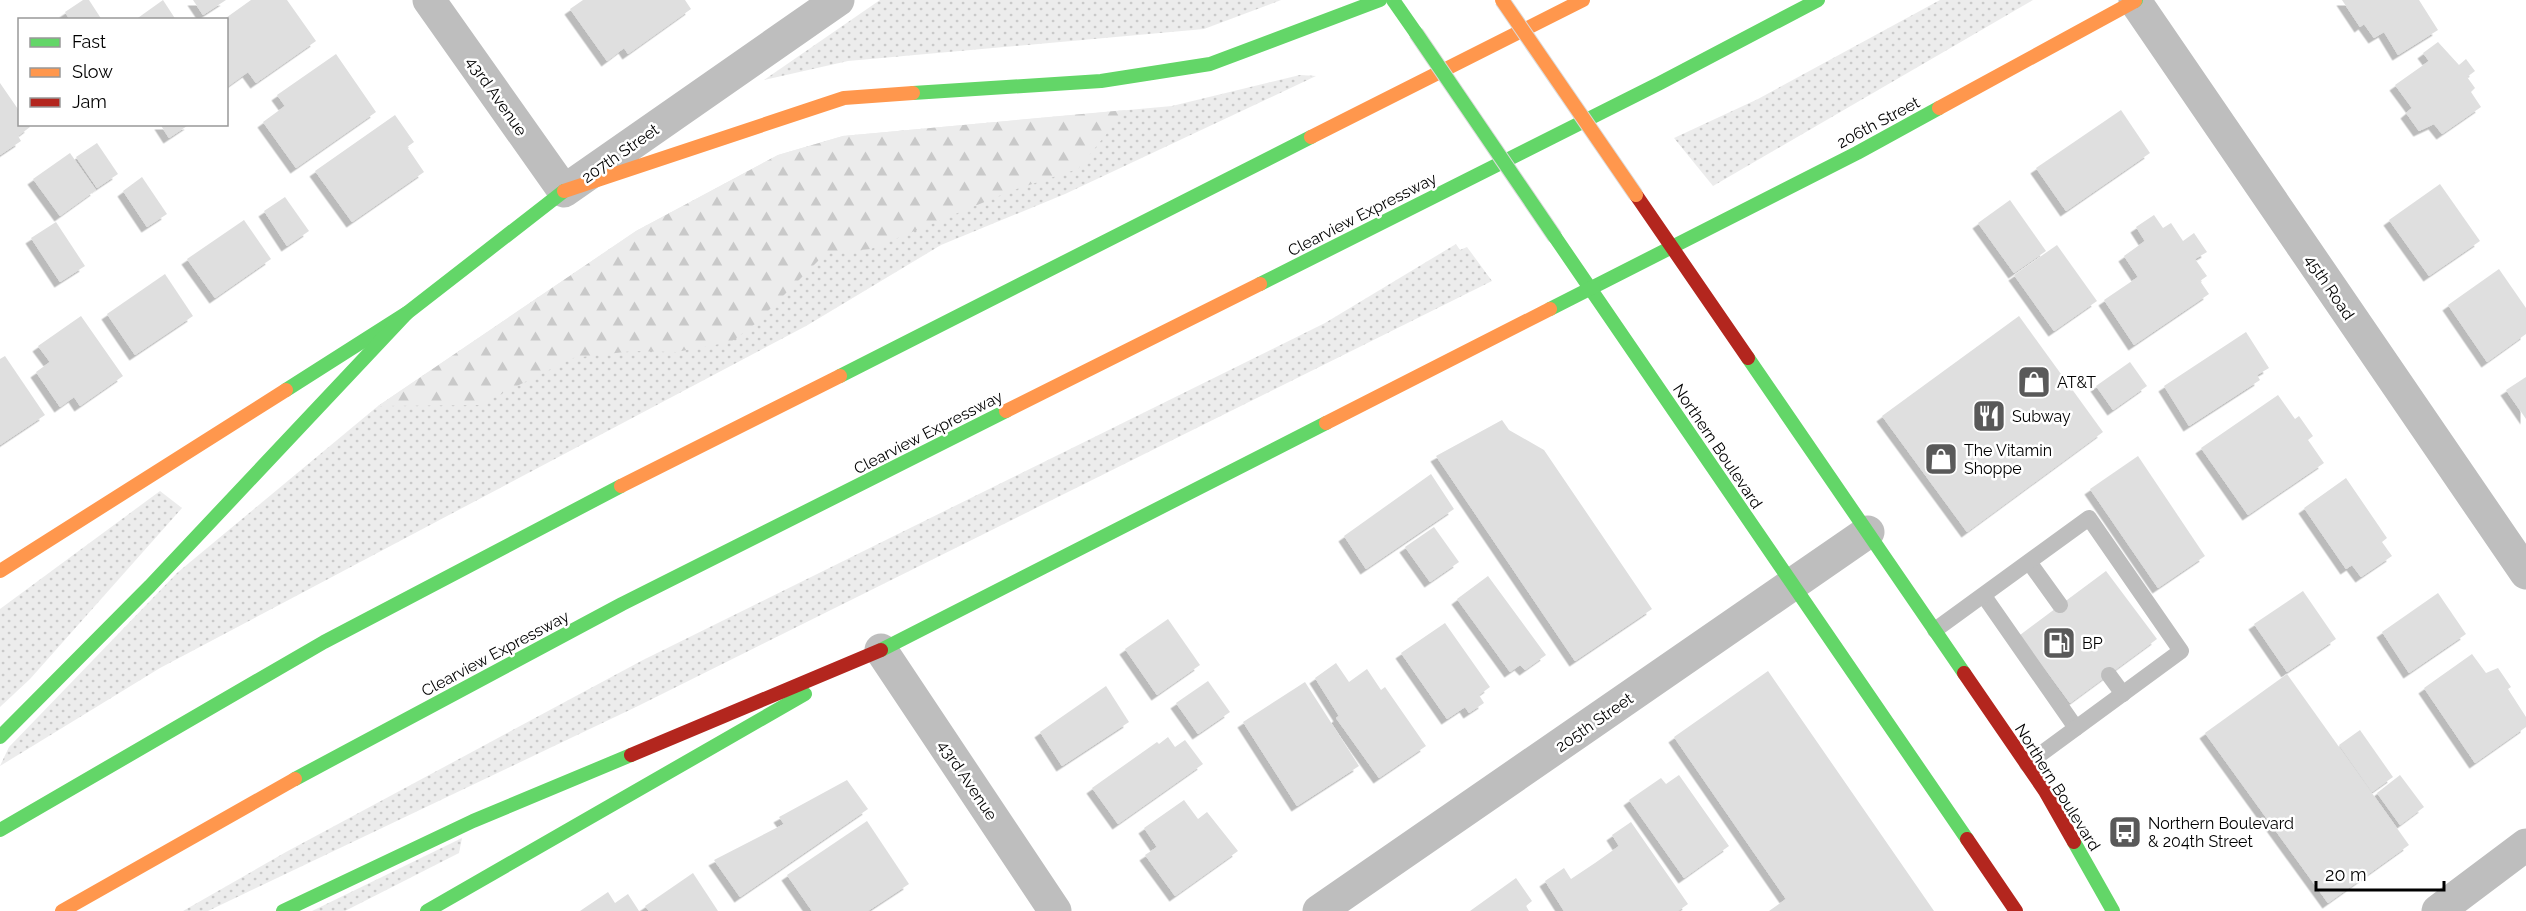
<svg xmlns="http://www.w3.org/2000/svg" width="2526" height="911" viewBox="0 0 2526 911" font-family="Raleway,sans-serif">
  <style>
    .grass { fill: url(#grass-dots) }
    .forest { fill: url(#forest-firs) }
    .building { fill: #dfdfdf; filter: url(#shadow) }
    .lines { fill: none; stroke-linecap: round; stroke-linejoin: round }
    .lane { stroke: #bebebe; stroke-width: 16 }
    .street { stroke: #bebebe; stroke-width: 33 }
    .fast { stroke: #63d668; stroke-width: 14 }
    .slow { stroke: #ff974d; stroke-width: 14 }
    .jam { stroke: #b3261e; stroke-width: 14 }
    .fast-bridge-casing { stroke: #dbdbdb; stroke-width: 16; stroke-linecap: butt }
    .slow-bridge-casing { stroke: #dbdbdb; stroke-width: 16; stroke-linecap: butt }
    .fast-bridge { stroke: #63d668; stroke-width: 14 }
    .slow-bridge { stroke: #ff974d; stroke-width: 14 }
    .labels { text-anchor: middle; stroke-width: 5; stroke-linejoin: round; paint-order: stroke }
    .street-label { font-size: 16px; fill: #000; stroke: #fff }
    .poi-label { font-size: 16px; fill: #000; stroke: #fff; text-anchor: start }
  </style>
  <defs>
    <pattern id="grass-dots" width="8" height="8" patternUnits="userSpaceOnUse" patternTransform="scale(1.5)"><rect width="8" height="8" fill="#ececec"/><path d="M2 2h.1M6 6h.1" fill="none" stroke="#c9c9c9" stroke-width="1.8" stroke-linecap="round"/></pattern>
    <pattern id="forest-firs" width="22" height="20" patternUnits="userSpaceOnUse" patternTransform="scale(1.5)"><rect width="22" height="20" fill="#ececec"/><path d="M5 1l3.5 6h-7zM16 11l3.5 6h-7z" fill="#c9c9c9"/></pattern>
    <filter id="shadow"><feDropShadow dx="-5.5" dy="5.5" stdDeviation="0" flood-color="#0004"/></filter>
  </defs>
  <rect width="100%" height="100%" fill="#fff"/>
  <g class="grass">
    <polygon points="880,0 1281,0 1204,29 848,61 764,80"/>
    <polygon points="1940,0 2033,0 1713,186 1674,138 1758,99"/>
    <polygon points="1300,75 1316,76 1065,194 941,245 806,326 160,668 0,766 9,747 177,573 378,406 636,231 778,155 843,136 1172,106"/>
    <polygon points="1456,244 1460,250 1467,247 1492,281 638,706 208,911 183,911 286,852 643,660 1325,323"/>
    <polygon points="160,491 182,508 30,679 0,707 0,609"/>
    <polygon points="462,838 459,853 345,911 312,911"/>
  </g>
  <polygon class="forest" points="1126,110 1078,169 1011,191 871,249 826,253 755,324 731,342 676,352 633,351 573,358 479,405 378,406 636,231 778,155 843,136"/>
  <g class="building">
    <polygon points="83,0 89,0 102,20 70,20 65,12"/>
    <polygon points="163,0 176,20 135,20"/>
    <polygon points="193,0 226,0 203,15"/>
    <polygon points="251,0 287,0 316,41 256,83 248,72 227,87 226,20 223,20"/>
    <polygon points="583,0 685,0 691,9 628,54 624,48 607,61 570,9"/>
    <polygon points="2342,0 2419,0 2438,30 2398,55 2384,32 2374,38 2364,24 2360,27"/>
    <polygon points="2438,42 2459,65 2466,59 2475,71 2467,77 2475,88 2471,92 2481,107 2442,134 2434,124 2419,131 2406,113 2412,108 2395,85 2429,61 2423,53"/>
    <polygon points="336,54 376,112 296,168 263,122 285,106 277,95"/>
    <polygon points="0,83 20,112 20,124 28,124 30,127 18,136 21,141 0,155"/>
    <polygon points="2121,110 2150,153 2066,211 2036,168"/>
    <polygon points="395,115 414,142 407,147 424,172 352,222 315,171"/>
    <polygon points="160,124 190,124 169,138"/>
    <polygon points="97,143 118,174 97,188 76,157"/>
    <polygon points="70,153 96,190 60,216 33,179"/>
    <polygon points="142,177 167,214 147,227 123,191"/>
    <polygon points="2440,184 2480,241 2429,276 2389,220"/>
    <polygon points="285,197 309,231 287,246 264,211"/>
    <polygon points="2010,200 2046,251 2014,273 1978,223"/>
    <polygon points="2154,215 2163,228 2171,223 2183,241 2194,233 2207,252 2195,259 2207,276 2200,281 2209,294 2134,345 2104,300 2138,277 2124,256 2145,241 2136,227"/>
    <polygon points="244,220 271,259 215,298 187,259"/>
    <polygon points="56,222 85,266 60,282 31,238"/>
    <polygon points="2057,245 2097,301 2054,331 2014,275"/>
    <polygon points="2499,269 2526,308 2526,334 2487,362 2448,305"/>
    <polygon points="165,274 193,316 135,355 107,314"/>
    <polygon points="81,316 123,376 80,406 74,397 60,407 36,372 50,362 38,346"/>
    <polygon points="2019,316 2103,432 1967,532 1882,416"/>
    <polygon points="2246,332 2269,368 2257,375 2260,380 2189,426 2164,386"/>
    <polygon points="5,356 45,415 0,445 0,359"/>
    <polygon points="2130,362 2147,386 2113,410 2096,386"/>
    <polygon points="2526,377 2526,419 2506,390"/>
    <polygon points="2278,395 2295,419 2299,416 2313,436 2308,440 2324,463 2248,515 2201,448"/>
    <polygon points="1502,420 1509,430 1544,450 1652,609 1575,661 1436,456"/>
    <polygon points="2138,456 2205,556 2158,588 2090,489"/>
    <polygon points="1431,474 1454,509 1366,569 1344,536"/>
    <polygon points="2346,478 2387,538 2382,542 2392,556 2361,577 2352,565 2346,569 2304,508"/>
    <polygon points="1434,527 1459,562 1430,582 1405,547"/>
    <polygon points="2106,571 2157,639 2070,703 2020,635"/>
    <polygon points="1488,576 1546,655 1525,670 1520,665 1510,672 1457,599"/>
    <polygon points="2303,591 2336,639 2287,672 2254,624"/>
    <polygon points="2438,593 2466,634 2409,673 2382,632"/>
    <polygon points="1168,619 1200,665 1157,695 1125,649"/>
    <polygon points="1445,623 1490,687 1479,695 1484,703 1469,713 1465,707 1447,719 1401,653"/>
    <polygon points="2472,654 2486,673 2498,668 2511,687 2508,689 2526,717 2526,727 2475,763 2424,688"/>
    <polygon points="1336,663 1349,682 1367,669 1381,690 1385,687 1426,746 1379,778 1336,718 1339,716 1315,678"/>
    <polygon points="1768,671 1934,911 1769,911 1786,899 1674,737"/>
    <polygon points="2287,674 2409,845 2328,903 2205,733"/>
    <polygon points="1208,681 1230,712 1198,734 1176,703"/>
    <polygon points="1305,682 1359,766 1297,806 1243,722"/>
    <polygon points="1106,686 1129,722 1062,766 1040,732"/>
    <polygon points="2360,730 2393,777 2372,792 2339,745"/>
    <polygon points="1168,737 1175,747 1185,740 1203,764 1118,824 1092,788 1157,742 1159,744"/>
    <polygon points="1679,775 1729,846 1684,878 1629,800 1661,778 1666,784"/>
    <polygon points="2400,775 2424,807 2400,825 2377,793"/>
    <polygon points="847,780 868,809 740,897 714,860 784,824 779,817"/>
    <polygon points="1184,800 1198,819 1207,812 1238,851 1175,896 1145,855 1157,847 1144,828"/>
    <polygon points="867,821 909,884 868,911 812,911 787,875"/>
    <polygon points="1631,822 1688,904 1678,911 1564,911 1545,881 1564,868 1571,879 1595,863 1619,846 1612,835"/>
    <polygon points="693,873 718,911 649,911 645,906"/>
    <polygon points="1516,878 1532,901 1526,906 1529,911 1470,911"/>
    <polygon points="608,892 615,903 628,894 639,911 580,911"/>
  </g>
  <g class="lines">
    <g class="lane">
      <polyline points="2029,562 2060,605"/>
      <polyline points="1984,596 2076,728"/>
      <polyline points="1935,630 2089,518 2181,651 2027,764"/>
      <polyline points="2109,675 2123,694"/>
    </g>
    <g class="street">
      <polyline points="429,0 564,191 838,0"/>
      <polyline points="2135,1 2526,573"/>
      <polyline points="881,650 1055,911"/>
      <polyline points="1319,911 1868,532"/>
      <polyline points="2438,911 2526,845"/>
    </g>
    <g class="fast">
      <polyline points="1393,0 1416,33"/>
      <polyline points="2135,1 2136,0"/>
      <polyline points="913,93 1101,81 1210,64 1380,0"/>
      <polyline points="1555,237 1967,839"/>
      <polyline points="1260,284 1660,83 1818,0"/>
      <polyline points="1550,309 1857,153 1939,108"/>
      <polyline points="1748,358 1964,673"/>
      <polyline points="840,376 1311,137"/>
      <polyline points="286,390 407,313 564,191"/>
      <polyline points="881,650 1326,423"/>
      <polyline points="0,737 150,586 407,313"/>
      <polyline points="295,779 622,604 1006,411"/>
      <polyline points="0,830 324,642 621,486"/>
      <polyline points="2074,842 2113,911"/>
      <polyline points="283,911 473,821 631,755"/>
      <polyline points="427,911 805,694"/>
    </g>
    <g class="slow">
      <polyline points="1939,108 2135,1"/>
      <polyline points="1311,137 1583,0"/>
      <polyline points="564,191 844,98 913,93"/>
      <polyline points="1006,411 1260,284"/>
      <polyline points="1326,423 1550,309"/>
      <polyline points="621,486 840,376"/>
      <polyline points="0,571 286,390"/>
      <polyline points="62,911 295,779"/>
    </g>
    <g class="jam">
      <polyline points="1636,195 1748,358"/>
      <polyline points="1964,673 2045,791 2074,842"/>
      <polyline points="631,755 881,650"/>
      <polyline points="1967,839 2016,911"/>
    </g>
    <g class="fast-bridge-casing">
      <polyline id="fast-bridge" points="1416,33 1555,237"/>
    </g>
    <g class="slow-bridge-casing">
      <polyline id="slow-bridge" points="1502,0 1636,195"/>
    </g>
    <use href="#fast-bridge" class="fast-bridge"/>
    <use href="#slow-bridge" class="slow-bridge"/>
  </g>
  <defs>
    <g id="shop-square" transform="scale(1.725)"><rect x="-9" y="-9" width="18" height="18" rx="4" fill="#595959" stroke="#fff"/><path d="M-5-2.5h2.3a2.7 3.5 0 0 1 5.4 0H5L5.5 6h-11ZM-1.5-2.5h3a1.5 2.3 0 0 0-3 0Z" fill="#fff"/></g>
    <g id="restaurant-square" transform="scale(1.725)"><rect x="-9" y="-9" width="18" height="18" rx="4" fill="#595959" stroke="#fff"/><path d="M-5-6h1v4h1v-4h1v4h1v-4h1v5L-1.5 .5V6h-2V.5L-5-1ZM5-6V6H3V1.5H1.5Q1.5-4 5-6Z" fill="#fff"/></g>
    <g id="fuel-square" transform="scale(1.725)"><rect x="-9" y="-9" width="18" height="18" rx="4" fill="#595959" stroke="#fff"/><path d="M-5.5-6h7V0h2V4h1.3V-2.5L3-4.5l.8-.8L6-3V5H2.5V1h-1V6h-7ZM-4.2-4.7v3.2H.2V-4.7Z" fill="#fff"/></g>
    <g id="bus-square" transform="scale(1.725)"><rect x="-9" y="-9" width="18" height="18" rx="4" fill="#595959" stroke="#fff"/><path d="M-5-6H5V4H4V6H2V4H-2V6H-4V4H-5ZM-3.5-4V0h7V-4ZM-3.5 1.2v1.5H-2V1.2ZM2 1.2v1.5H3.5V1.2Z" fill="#fff"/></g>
  </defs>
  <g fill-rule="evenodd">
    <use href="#shop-square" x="2034" y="382"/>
    <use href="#restaurant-square" x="1989" y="416"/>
    <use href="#shop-square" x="1941" y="459"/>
    <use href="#fuel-square" x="2059" y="643"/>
    <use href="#bus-square" x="2125" y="832"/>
  </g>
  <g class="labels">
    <g class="street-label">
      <text transform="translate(497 96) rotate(55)" y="6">43rd Avenue</text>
      <text transform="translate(1878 122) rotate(-28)" y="6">206th Street</text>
      <text transform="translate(620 153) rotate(-35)" y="6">207th Street</text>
      <text transform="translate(1362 214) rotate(-27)" y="6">Clearview Expressway</text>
      <text transform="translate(2330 287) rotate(56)" y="6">45th Road</text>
      <text transform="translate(928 432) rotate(-27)" y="6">Clearview Expressway</text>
      <text transform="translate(1718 446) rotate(56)" y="6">Northern Boulevard</text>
      <text transform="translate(495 653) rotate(-28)" y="6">Clearview Expressway</text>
      <text transform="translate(1594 722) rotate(-35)" y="6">205th Street</text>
      <text transform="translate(968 780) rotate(56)" y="6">43rd Avenue</text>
      <text transform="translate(2058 787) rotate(58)" y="6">Northern Boulevard</text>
    </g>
    <g class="poi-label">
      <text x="2057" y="388">AT&amp;T</text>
      <text x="2012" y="422">Subway</text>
      <text x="1964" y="456">The Vitamin<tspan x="1964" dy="18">Shoppe</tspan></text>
      <text x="2082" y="649">BP</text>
      <text x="2148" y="829">Northern Boulevard<tspan x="2148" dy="18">&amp; 204th Street</tspan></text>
    </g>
  </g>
  <rect x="18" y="18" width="210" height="108" fill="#ffffff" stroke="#999999" stroke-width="1.5"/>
  <rect x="30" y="38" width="30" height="9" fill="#63d668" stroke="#999999" stroke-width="1.5"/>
  <text x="72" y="48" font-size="18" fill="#000000">Fast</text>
  <rect x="30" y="68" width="30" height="9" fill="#ff974d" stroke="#999999" stroke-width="1.5"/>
  <text x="72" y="78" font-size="18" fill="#000000">Slow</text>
  <rect x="30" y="98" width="30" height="9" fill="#b3261e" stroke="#999999" stroke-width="1.5"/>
  <text x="72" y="108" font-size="18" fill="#000000">Jam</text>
  <path d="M2316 881v9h128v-9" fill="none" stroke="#000000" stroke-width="3"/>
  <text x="2325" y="881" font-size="18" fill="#000000" stroke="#ffffff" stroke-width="4.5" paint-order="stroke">20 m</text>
</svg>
